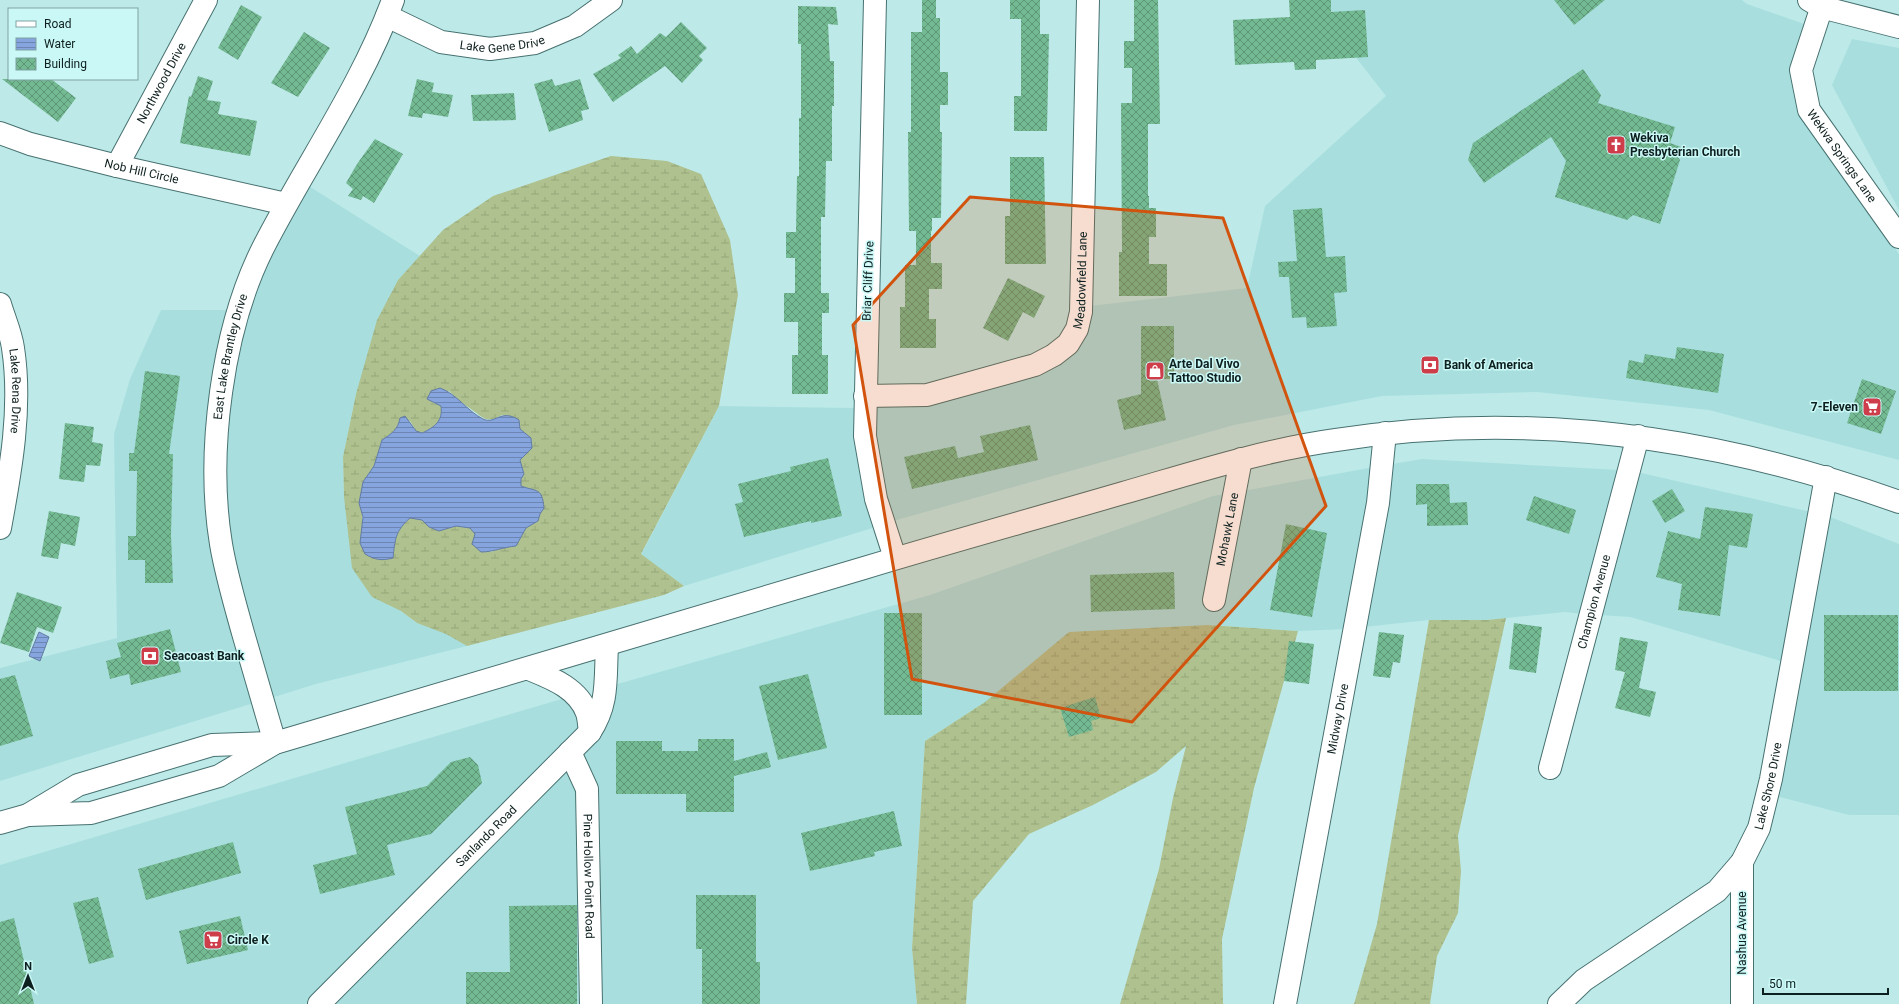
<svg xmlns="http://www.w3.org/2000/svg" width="1899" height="1004" viewBox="0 0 1899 1004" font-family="Roboto,sans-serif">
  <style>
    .built { fill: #a8dfde }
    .wetland { fill: url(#wetland-marsh); fill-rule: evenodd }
    .water { fill: url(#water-rules); stroke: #627ca4 }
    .building { fill: url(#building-cross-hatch) }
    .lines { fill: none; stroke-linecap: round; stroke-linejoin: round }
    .minor-casing { stroke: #477170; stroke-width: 24 }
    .major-casing { stroke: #477170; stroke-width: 24 }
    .minor { stroke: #fff; stroke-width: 22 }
    .major { stroke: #fff; stroke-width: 22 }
    .marked { fill: #d2530e; fill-opacity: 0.2; stroke: #d2530e; stroke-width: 3; stroke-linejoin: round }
    .labels { text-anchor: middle; stroke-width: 3; stroke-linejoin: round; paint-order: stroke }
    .street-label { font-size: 12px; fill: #0d1f1e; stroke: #caf8f6 }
    .poi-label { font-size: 12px; font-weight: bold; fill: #0d1f1e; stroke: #caf8f6; text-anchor: start }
  </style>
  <defs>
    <pattern id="wetland-marsh" width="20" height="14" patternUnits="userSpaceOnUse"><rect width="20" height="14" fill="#afc18e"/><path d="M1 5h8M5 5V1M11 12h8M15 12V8" fill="none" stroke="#95a57a"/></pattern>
    <pattern id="water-rules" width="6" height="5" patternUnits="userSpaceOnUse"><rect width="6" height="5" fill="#86a4de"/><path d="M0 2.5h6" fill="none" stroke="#6c85b3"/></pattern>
    <pattern id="building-cross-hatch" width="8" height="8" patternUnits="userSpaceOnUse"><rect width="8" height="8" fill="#73b992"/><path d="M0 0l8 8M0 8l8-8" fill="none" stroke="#5d9677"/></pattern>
  </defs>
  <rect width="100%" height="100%" fill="#bdeae9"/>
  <g class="built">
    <polygon points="1311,0 1742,0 1747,4 1807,25 1802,116 1899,254 1899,460 1709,410 1537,392 1382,396 1234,425 893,521 876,458 874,406 1039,374 1090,306 1247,288 1265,206 1386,96"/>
    <polygon points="1852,39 1899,48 1899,210 1832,85"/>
    <polygon points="307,185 420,256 398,280 356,394 343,457 344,497 401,611 417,623 446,633 467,646 316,684 271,698 229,542 225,494 227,411 248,308 270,253"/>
    <polygon points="161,310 230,310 210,408 254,703 0,781 0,668 117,638 114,434 130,379"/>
    <polygon points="719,406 856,408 876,527 684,586 641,555"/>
    <polygon points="1422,459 1620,470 1582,614 1565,612 1487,620 1429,620 1364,627 1392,464"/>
    <polygon points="1374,467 1347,629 1298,631 1208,625 985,702 925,741 912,948 917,1004 599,1004 581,754 594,741 600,739 599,734 614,685 930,595 1213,496 1225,494 1204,607 1221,611 1243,491"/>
    <polygon points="1637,472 1811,512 1784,662 1630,617 1599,615"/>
    <polygon points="1828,516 1899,544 1899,815 1849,815 1776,796"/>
    <polygon points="565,698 579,717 581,728 306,1004 0,1004 0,865"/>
    <polygon points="568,768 579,792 582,1004 332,1004"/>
  </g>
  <g class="wetland">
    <path d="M611 156 667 161 701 174 730 240 738 295 719 406 641 554 684 586 664 595 467 646 446 634 417 623 401 611 372 597 352 568 344 497 343 457 356 394 377 320 398 280 443 230 493 196ZM449 391C457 399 463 404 471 409 484 418 486 424 502 415L519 420 520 429 531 438 532 448 520 460 524 474 521 479V486L528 489 544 508 540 514 538 521 526 528 516 546 503 547 491 552 470 528 456 526 439 531 429 527 422 520 410 518C395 531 395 540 393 558 382 561 375 560 365 554L362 529 363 482 374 466 382 440C391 434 398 430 400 418L410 421 416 431 422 433C436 427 443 421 441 405L433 403Z"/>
    <polygon points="1506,618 1458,836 1461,871 1458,913 1437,956 1430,1004 1354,1004 1377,924 1429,620 1487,620"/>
    <polygon points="1208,625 1298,631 1254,788 1222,939 1223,1004 1120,1004 1159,869 1173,798 1186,746 1156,772 1093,805 1029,834 973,901 966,1004 917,1004 912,948 925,741 985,702 1069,632"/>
  </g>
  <g class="water">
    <path d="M440 388C457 394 467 411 483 419 495 425 501 408 519 420L520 429 531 438 532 448 520 460 524 474 521 479V486C537 492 542 487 544 508L540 514 538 521 526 528 516 546C504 547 493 552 481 552L472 544 475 534 470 528 456 526 439 531 429 527 422 520 410 518C395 531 395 540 393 558 382 561 375 560 365 554L360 543 363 517 359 503 363 482 374 466 382 440C391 434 398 430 400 418L405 416 416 431 422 433C435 427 443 421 441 406L427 399 431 391Z"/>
    <polygon points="39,632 49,637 40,661 29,656"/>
  </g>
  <g class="building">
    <polygon points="922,0 936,0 936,18 940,18 940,72 948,72 948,105 940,105 940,132 942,132 941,218 932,218 932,231 931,231 931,263 942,263 942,289 929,289 929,319 936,319 936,348 900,348 900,307 905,307 905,265 916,265 916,231 909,231 908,132 911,132 911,32 922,32"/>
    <polygon points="1010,0 1040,0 1040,34 1049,34 1047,131 1014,131 1014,96 1021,96 1021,19 1010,19"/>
    <polygon points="1134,0 1158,0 1160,124 1148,124 1148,196 1149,196 1149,208 1156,208 1156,237 1149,237 1149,264 1167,264 1167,296 1119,296 1119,252 1122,252 1121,103 1132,103 1132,68 1124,68 1124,41 1134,41"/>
    <polygon points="1289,0 1331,0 1331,12 1365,10 1368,57 1316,60 1316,69 1295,70 1294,62 1235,65 1233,20 1290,17"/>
    <polygon points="1554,0 1605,0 1574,25"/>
    <polygon points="241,5 262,17 238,60 218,48"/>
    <polygon points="798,6 836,7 838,25 828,24 830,61 834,61 834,106 832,106 832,161 826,161 825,217 821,217 821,293 829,293 829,313 822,313 822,355 828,355 828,394 792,394 792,355 798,355 798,322 784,322 784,293 795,293 795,258 786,258 786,232 796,232 797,176 799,176 799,118 801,118 801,44 798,44"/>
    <polygon points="681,22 707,48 699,56 703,60 682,83 665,66 613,102 593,74 621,58 618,55 631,46 637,54 660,33 666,37"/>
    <polygon points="304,32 330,48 298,97 271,83"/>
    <polygon points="1583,69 1601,95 1598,103 1675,127 1670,143 1681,147 1677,156 1680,160 1660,224 1633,215 1627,220 1555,197 1566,161 1551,137 1484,183 1468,160 1473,143"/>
    <polygon points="198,76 213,81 207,100 221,102 218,114 257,121 250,156 180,143 189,96 191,97"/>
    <polygon points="2,79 51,79 76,98 58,122"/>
    <polygon points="417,79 434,83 432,92 453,95 448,117 423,113 422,118 408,116"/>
    <polygon points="552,79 555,86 580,79 589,109 581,111 583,120 549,132 534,84"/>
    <polygon points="514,93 516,120 473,121 471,95"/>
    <polygon points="375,139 403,154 374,203 363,196 361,200 348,196 353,189 346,183 357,164"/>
    <polygon points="1010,157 1044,157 1046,264 1005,264 1005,216 1010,216"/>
    <polygon points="1322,208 1326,257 1345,256 1347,292 1334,293 1337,326 1307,328 1306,317 1292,318 1289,277 1279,277 1278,262 1297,261 1293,210"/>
    <polygon points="1008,278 1045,296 1034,318 1023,312 1008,341 983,328"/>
    <polygon points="1141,326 1174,326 1174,379 1157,379 1166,420 1124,430 1117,400 1141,394"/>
    <polygon points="1677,347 1724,354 1718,393 1626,378 1629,360 1643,363 1645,354 1675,359"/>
    <polygon points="145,371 180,376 169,454 173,454 171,535 173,583 145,583 145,560 128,560 128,536 136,536 137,471 129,471 129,453 134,453"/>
    <polygon points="1862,379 1896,391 1881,434 1847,423"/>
    <polygon points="65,423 94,427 92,442 103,444 100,466 86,465 84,482 59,479"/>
    <polygon points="1030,425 1038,460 912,489 904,457 955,446 958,458 984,452 980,436"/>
    <polygon points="828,458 842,516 811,523 811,521 744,537 735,504 743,502 738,484 791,471 790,467"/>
    <polygon points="1416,484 1449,484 1450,503 1467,502 1468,525 1427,526 1427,504 1416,505"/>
    <polygon points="1672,489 1685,511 1665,523 1652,501"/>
    <polygon points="1534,496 1576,510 1569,534 1526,520"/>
    <polygon points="1705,507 1753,514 1747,548 1729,545 1720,616 1678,610 1682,584 1656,577 1668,531 1700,539"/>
    <polygon points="49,511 80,517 75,546 61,543 58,559 41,556"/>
    <polygon points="1286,524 1327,533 1312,617 1270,610"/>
    <polygon points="1174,572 1175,609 1091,612 1090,575"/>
    <polygon points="17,592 62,607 53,633 37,627 29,652 0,643"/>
    <rect x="884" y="613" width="38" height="102"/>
    <rect x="1824" y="615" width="74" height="76"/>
    <polygon points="1514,623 1542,627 1536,673 1509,669"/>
    <polygon points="170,629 181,672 131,685 129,674 110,679 106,661 121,657 117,643"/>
    <polygon points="1379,632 1404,635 1400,663 1393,662 1390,678 1373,676"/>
    <polygon points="1620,637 1648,642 1639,688 1656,692 1650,717 1615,708 1625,672 1615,670"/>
    <polygon points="1289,641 1314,644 1309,684 1284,681"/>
    <polygon points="808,674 827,748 778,760 759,686"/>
    <polygon points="15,675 33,736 0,746 0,679"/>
    <polygon points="1095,697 1101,718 1091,721 1093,730 1069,737 1060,708"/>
    <polygon points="698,739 734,739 734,761 767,752 771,767 734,776 734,812 686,812 686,794 616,794 616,741 662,741 662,751 698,751"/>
    <polygon points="470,757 478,765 482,783 431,834 387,845 395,875 320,894 313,865 357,854 345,807 427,786 451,762"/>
    <polygon points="894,811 902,846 874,852 875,856 810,871 801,833"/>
    <polygon points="233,842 241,873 146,900 138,869"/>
    <polygon points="696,895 756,895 756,962 760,962 760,1004 702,1004 702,949 696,949"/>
    <polygon points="98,897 114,957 89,964 73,903"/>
    <polygon points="577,905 577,1004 466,1004 466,972 510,972 509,906"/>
    <polygon points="240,916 248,950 187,964 179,931"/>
    <polygon points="14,918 34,1004 0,1004 0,922"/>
  </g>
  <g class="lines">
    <g class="minor-casing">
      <g id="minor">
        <polyline points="875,0 865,436 876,499 895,558"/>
        <path id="s1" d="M1824 0 1801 70 1809 110 1899 237"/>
        <path id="s2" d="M387 16 441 42 490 49 535 43 575 26 611 0"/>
        <path id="s3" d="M0 133 30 144 117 166 286 204"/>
        <path id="s4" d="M117 166 206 0"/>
        <path id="s5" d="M0 304C4 318 11 333 13 348 22 407 11 469 0 528"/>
        <path id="s6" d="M865 396 927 395 1035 365 1054 355 1068 344 1077 329 1081 312 1088 0"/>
        <path id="s7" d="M1214 600 1241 459"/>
        <path d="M529 669C551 678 578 688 587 713 589 719 589 726 590 732"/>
        <path id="s8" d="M275 743C264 706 254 670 243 633 235 604 226 574 221 544 206 453 222 328 264 246 306 164 361 87 393 0"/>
        <path id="s9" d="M570 752 587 789 591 1004"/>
        <path id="s10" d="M1550 768 1638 436"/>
        <path id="s11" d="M319 1004 590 732C609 703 605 679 607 646"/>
        <path id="s12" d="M1285 1004 1378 503 1385 433"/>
        <path id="s13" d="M1559 1004 1584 980 1717 891 1742 862 1759 828 1771 779 1826 477"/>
        <polyline points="1742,1004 1742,862"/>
      </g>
    </g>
    <g class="major-casing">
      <g id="major">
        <polyline points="1809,0 1821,7 1899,27"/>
        <path d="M28 815 91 813 219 776 275 743C471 685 668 626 864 568 950 542 1037 518 1123 493 1193 473 1263 450 1336 440 1529 410 1716 436 1899 502"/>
        <polyline points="0,823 28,815 78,785 212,745 272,743"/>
      </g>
    </g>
    <use href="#minor" class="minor"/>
    <use href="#major" class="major"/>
  </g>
  <path class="marked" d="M970 197 1223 218 1326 506 1132 722 912 679 853 325Z"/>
  <defs>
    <g id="church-square" transform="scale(1)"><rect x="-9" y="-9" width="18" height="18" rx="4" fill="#cd3d4a" stroke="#caf8f6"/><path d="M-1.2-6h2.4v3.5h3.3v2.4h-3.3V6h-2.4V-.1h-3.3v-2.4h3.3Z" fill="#fff"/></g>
    <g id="bank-square" transform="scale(1)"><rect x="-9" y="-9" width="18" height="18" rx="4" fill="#cd3d4a" stroke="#caf8f6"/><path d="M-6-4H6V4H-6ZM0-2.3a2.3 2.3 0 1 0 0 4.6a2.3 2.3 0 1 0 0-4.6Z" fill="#fff"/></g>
    <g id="shop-square" transform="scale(1)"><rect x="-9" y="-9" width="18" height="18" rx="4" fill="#cd3d4a" stroke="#caf8f6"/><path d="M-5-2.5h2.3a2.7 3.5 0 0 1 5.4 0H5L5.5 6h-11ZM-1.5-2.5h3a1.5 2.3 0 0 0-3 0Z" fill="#fff"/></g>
    <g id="supermarket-square" transform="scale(1)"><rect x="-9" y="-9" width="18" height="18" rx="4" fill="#cd3d4a" stroke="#caf8f6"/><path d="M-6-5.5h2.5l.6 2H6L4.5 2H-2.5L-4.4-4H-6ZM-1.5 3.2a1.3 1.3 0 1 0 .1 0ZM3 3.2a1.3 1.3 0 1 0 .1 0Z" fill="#fff"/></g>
  </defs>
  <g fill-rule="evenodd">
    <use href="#church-square" x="1616" y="145"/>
    <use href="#bank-square" x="1430" y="365"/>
    <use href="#shop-square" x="1155" y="371"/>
    <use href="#supermarket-square" x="1872" y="407"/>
    <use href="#bank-square" x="150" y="656"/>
    <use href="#supermarket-square" x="213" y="940"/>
  </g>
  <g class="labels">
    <g class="street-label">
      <text dy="4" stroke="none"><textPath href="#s2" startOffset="122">Lake Gene Drive</textPath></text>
      <text dy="4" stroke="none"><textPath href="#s4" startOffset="94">Northwood Drive</textPath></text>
      <text dy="4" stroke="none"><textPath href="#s1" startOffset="171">Wekiva Springs Lane</textPath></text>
      <text dy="4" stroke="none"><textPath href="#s3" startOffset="147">Nob Hill Circle</textPath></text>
      <text dy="4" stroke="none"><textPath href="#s6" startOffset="280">Meadowfield Lane</textPath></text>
      <text transform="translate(868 281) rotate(-88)" y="4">Briar Cliff Drive</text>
      <text dy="4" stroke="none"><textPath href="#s8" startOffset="395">East Lake Brantley Drive</textPath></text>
      <text dy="4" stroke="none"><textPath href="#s5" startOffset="89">Lake Rena Drive</textPath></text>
      <text dy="4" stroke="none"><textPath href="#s7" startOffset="72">Mohawk Lane</textPath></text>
      <text dy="4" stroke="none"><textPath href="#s10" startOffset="172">Champion Avenue</textPath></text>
      <text dy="4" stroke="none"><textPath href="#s12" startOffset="290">Midway Drive</textPath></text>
      <text dy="4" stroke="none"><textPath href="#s13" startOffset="314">Lake Shore Drive</textPath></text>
      <text dy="4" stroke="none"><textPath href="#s11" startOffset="237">Sanlando Road</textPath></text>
      <text dy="4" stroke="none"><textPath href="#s9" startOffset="128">Pine Hollow Point Road</textPath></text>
      <text transform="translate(1742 933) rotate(-90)" y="4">Nashua Avenue</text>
    </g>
    <g class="poi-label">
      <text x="1630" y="142">Wekiva<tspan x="1630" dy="14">Presbyterian Church</tspan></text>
      <text x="1169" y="368">Arte Dal Vivo<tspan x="1169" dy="14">Tattoo Studio</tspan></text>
      <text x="1444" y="369">Bank of America</text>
      <text x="1858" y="411" text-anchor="end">7-Eleven</text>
      <text x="164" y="660">Seacoast Bank</text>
      <text x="227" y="944">Circle K</text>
    </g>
  </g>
  <rect x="8" y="8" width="130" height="72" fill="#caf8f6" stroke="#7ea1a0"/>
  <rect x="16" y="21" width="20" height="6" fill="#ffffff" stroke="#7ea1a0"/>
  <text x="44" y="28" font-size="12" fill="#0d1f1e">Road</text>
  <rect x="16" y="38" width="20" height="12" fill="url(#water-rules)" stroke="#7ea1a0"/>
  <text x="44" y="48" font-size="12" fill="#0d1f1e">Water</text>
  <rect x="16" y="58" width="20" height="12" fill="url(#building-cross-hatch)" stroke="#7ea1a0"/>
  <text x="44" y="68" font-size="12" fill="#0d1f1e">Building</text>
  <g transform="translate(28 976)" stroke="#caf8f6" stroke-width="3" paint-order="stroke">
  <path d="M0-3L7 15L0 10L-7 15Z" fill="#0d1f1e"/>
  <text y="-6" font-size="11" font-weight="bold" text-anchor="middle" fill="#0d1f1e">N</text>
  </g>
  <path d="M1763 988v6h125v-6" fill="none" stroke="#0d1f1e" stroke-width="2"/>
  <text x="1769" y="988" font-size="12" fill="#0d1f1e" stroke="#caf8f6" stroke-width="3" paint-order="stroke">50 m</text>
</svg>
